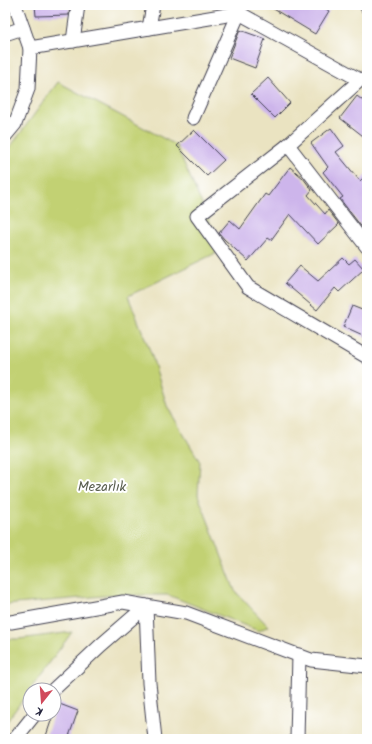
<svg xmlns="http://www.w3.org/2000/svg" width="372" height="744" viewBox="0 0 372 744" font-family="Kalam,sans-serif">
  <style>
    .green { fill: #c2d173; stroke: #727a57 }
    .building { fill: #cdb5eb }
    .lines { fill: none; stroke-linecap: round; stroke-linejoin: round }
    .street-casing { stroke: #403f4f; stroke-width: 15 }
    .street { stroke: #fff; stroke-width: 13 }
    .labels { text-anchor: middle; stroke-width: 4; stroke-linejoin: round; paint-order: stroke }
    .park-label { font-size: 14px; fill: #5a5f4f; stroke: #fff }
  </style>
  <rect width="100%" height="100%" fill="#fff"/>
  <filter id="ink" filterUnits="userSpaceOnUse"><feTurbulence type="fractalNoise" baseFrequency=".025" numOctaves="2"/><feDisplacementMap in="SourceGraphic" scale="8" xChannelSelector="R" yChannelSelector="G"/><feConvolveMatrix kernelMatrix="1 2 1 2 8 2 1 2 1" color-interpolation-filters="sRGB"/></filter>
  <filter id="wash" filterUnits="userSpaceOnUse"><feTurbulence type="fractalNoise" baseFrequency=".012" numOctaves="4" result="noise"/><feDisplacementMap in="SourceGraphic" scale="16" xChannelSelector="R" yChannelSelector="G"/><feGaussianBlur stdDeviation="0.9" result="paint"/><feColorMatrix in="noise" values="0 0 0 0 0 0 0 0 0 0 0 0 0 0 0 0 0 1.4 0 .05"/><feComposite in="paint" operator="in"/></filter>
  <g filter="url(#wash)">
    <rect width="100%" height="100%" fill="#eae3c1"/>
    <g class="green">
      <polygon points="58,82 176,145 222,250 128,296 151,353 167,406 200,462 198,495 235,591 268,626 259,631 168,595 114,595 5,605 5,154"/>
      <polygon points="72,632 5,724 5,639 19,639"/>
    </g>
    <g id="blocks">
      <g class="building">
        <polygon points="35,5 70,5 69,15 36,16"/>
        <polygon points="267,5 320,5 329,11 315,34"/>
        <polygon points="240,30 265,39 255,68 229,58"/>
        <polygon points="268,78 290,103 275,118 251,94"/>
        <polygon points="357,96 367,104 367,139 340,118"/>
        <polygon points="331,128 344,146 336,152 360,181 367,174 367,234 340,199 343,197 323,172 328,167 311,143"/>
        <polygon points="194,130 224,160 207,176 177,146"/>
        <polygon points="290,167 303,178 312,190 308,195 325,214 328,210 339,224 318,244 290,214 271,240 268,238 248,261 224,239 219,233 230,220 240,229 265,194 268,196"/>
        <polygon points="343,258 349,264 355,259 364,269 339,292 335,288 317,310 285,283 300,266 318,281"/>
        <polygon points="352,306 367,312 367,338 343,327"/>
        <polygon points="57,703 78,711 68,739 45,739"/>
      </g>
    </g>
  </g>
  <g filter="url(#ink)">
    <use href="#blocks" fill-opacity="0" stroke="#403f4f" stroke-width="1"/>
    <g class="lines">
      <g class="street-casing">
        <g id="street">
          <polyline points="15,5 30,48 239,13 360,80"/>
          <polyline points="366,5 367,7"/>
          <polyline points="149,28 153,5"/>
          <polyline points="5,34 23,28"/>
          <polyline points="73,41 78,5"/>
          <polyline points="367,78 360,80 288,145 197,216 248,287 367,357"/>
          <polyline points="193,118 239,13 240,8"/>
          <polyline points="5,136 15,124 28,89 30,48"/>
          <polyline points="288,145 367,247"/>
          <polyline points="146,606 149,683 155,739"/>
          <polyline points="5,622 11,622 123,602 186,613 311,660 367,666"/>
          <polyline points="53,690 101,645 146,606"/>
          <polyline points="15,739 35,714"/>
          <polyline points="297,739 299,655"/>
        </g>
      </g>
      <use href="#street" class="street"/>
    </g>
  </g>
  <g class="labels">
    <g class="park-label">
      <text x="102" y="491">Mezarlık</text>
    </g>
  </g>
  <rect width="372" height="744" fill="none" stroke="#fff" stroke-width="20"/>
  <g transform="translate(42 702) rotate(197)"><circle r="19" fill="#ffffff" stroke="#a7a7b1"/>
  <path d="M0-3L7 15L0 10L-7 15Z" fill="#d1495b"/>
  <text y="-6" font-size="11" font-weight="bold" text-anchor="middle" fill="#22223b">K</text>
  </g>
</svg>
